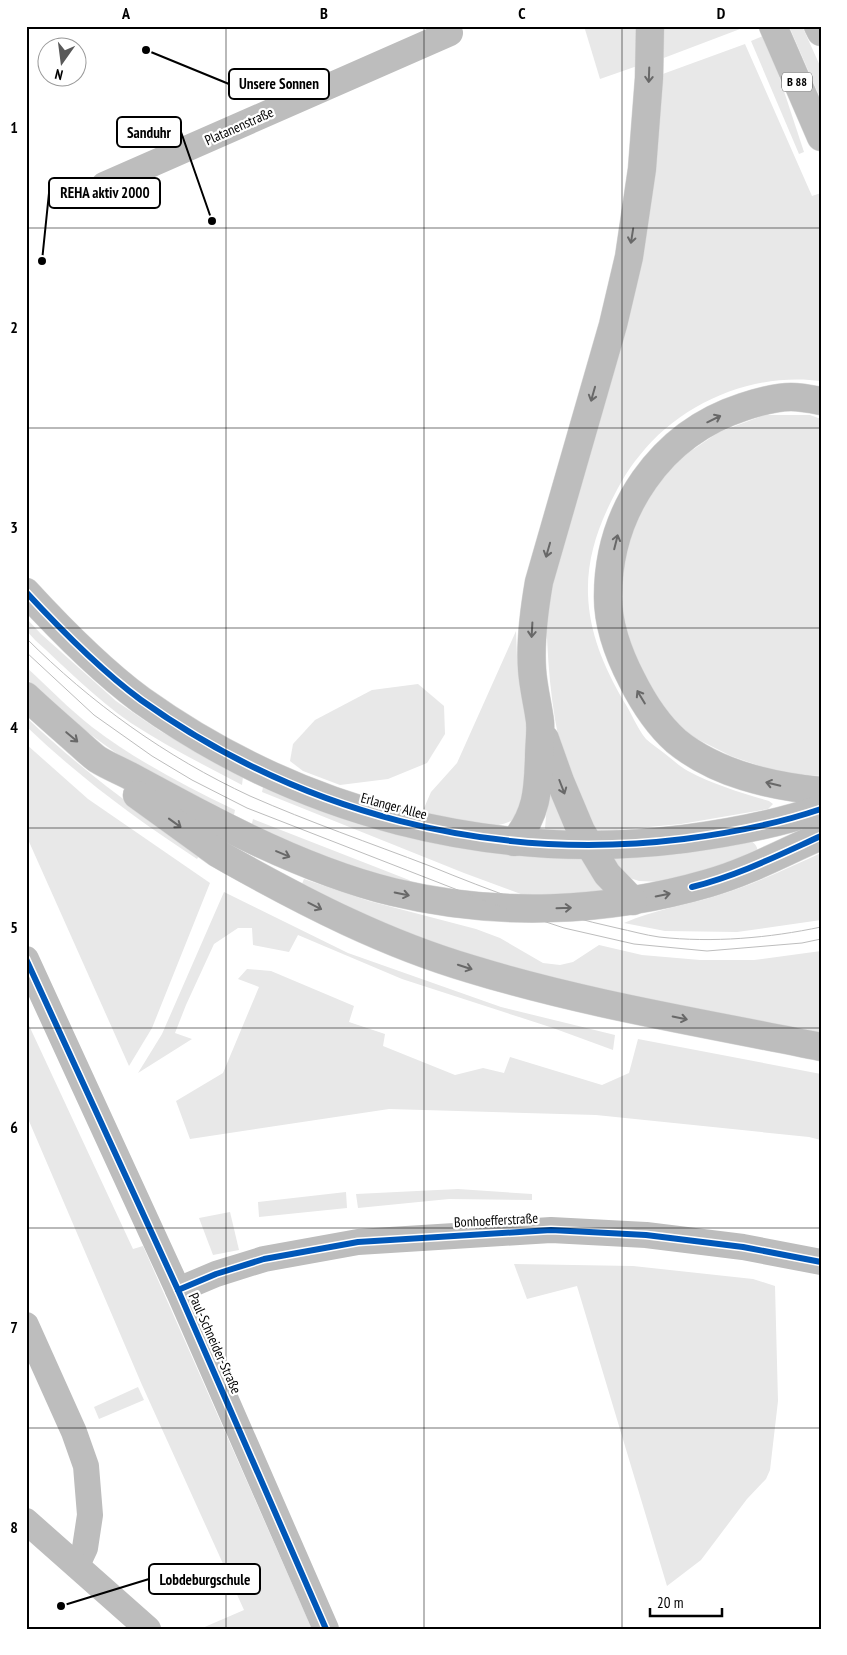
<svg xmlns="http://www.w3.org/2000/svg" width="847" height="1655" viewBox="0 0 847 1655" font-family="'PT Sans Narrow',sans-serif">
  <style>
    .green { fill: #e8e8e8 }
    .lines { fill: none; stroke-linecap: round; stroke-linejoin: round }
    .major-casing { stroke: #dbdbdb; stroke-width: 29 }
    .minor { stroke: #bdbdbd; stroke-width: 26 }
    .major { stroke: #bdbdbd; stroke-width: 28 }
    .tram { stroke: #bdbdbd; stroke-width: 1 }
    .cycleway-casing { stroke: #fff; stroke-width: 9 }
    .cycleway { stroke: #0057b8; stroke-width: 6 }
    .oneway { stroke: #686868 }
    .grid { fill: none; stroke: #000; stroke-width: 1; stroke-opacity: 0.55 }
    .labels { text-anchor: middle; stroke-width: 4.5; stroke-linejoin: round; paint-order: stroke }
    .shield { fill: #fff; stroke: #4c4c4c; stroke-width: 1 }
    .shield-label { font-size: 12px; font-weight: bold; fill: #000 }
    .street-label { font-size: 14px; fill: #000; stroke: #fff }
    .leader { fill: none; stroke: #000; stroke-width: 2 }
    .callout-dot { fill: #000; stroke: #fff; stroke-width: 2 }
    .callout { fill: #fff; stroke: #000; stroke-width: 2 }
    .callout-label { font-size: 15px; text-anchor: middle; font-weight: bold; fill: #000 }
    .neatline { fill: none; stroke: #000; stroke-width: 2 }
    .grid-label { font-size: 16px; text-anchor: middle; font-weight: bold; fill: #000 }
  </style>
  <rect width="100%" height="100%" fill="#fff"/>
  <g class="green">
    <polygon points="584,26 640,26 640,65 600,79"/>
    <polygon points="660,26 748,26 661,59"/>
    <polygon points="789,26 802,26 821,68 821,100"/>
    <polygon points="763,36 777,70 804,152 799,154 751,41"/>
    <path d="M745 44 812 196 821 193V381C754 372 682 402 640 455 626 471 616 491 607 510 595 536 587 564 588 594 589 632 604 667 623 700 631 712 637 728 646 739 651 744 658 748 664 753 672 759 679 766 688 771 714 785 742 793 769 801L773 804 768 809 681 824 594 832C584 810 569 781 563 757 550 707 547 656 546 604L660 75Z"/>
    <polygon points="765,415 810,415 821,419 821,776 780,773 731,756 681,731 651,695 625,641 616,604 620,559 637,516 658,482 685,455 719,432"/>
    <path d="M26 618 41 634 116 701 160 731 243 777 242 785C204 765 166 746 131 723 96 699 66 668 35 640L26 630Z"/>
    <path d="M516 631 517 657 530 754 518 817C490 836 451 821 421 815L431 792 457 763Z"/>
    <path d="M26 667C48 687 69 709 92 727 137 761 185 786 235 810L233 820C208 807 182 795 159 781 111 752 65 717 26 678Z"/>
    <polygon points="418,684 444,706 445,734 427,763 388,779 340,785 303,771 290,761 293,744 315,720 372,690"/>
    <path d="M26 717C80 769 139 812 200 854L197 859C136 819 79 777 26 726Z"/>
    <polygon points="26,744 88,799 210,883 152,1028 129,1066 26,835"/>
    <polygon points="549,783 571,830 546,830 545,828"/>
    <polygon points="263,787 373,827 428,841 484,851 584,857 608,891 529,897 464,873 262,792"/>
    <polygon points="253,819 409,880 412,883 371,877 251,828"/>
    <path d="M751 841C757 845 759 849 756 856L663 882 639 881 624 876 613 859 617 858 681 854Z"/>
    <path d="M821 853V920L737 932 665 931 624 923C653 910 683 906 713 897 750 886 786 869 821 853Z"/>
    <polygon points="304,879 369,901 476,929 500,938 543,963 560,965 573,962 599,945 642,955 700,960 754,960 821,951 821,1036 535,976 422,941 301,886"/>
    <polygon points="224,892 348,953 501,1007 615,1035 613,1050 553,1028 402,979 298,935 289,952 253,945 252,928 238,928 214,944 186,1005 175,1033 192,1039 138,1073 162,1034"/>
    <polygon points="247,969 271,971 354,1006 349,1022 385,1034 383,1046 455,1075 483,1068 504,1073 510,1057 602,1085 629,1073 638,1039 821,1074 821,1140 809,1137 596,1115 389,1109 190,1139 176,1101 223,1073 259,987 238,979"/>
    <polygon points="26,1019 133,1249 143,1246 312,1629 200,1629 244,1610 142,1385 26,1114"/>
    <polygon points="458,1189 532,1194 532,1200 449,1199 358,1208 356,1194"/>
    <polygon points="346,1192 347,1208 259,1217 258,1202"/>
    <polygon points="230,1212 239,1250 213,1255 199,1218"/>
    <polygon points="514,1264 633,1266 753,1279 775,1286 778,1401 770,1470 766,1479 747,1499 701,1560 667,1586 577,1286 527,1299"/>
    <polygon points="138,1387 144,1400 99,1419 94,1407"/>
  </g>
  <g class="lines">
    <g class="major-casing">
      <g id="major">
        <polyline points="773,26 821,137"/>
        <polyline points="818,26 821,32"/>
        <path d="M821 401C811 399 800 397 791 397 775 397 758 402 743 407 660 434 608 511 608 597 608 625 619 655 632 680 643 702 657 724 676 741 716 774 770 786 821 791"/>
        <path d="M26 592C61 630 99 669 141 700 299 813 491 863 684 839 730 833 777 824 821 809"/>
        <path d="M26 696C42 711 58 725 74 739 82 746 89 753 97 759 108 766 121 771 132 777 156 790 180 803 205 816 264 847 327 876 393 892 497 917 606 913 709 883 748 872 784 852 821 836"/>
        <polyline points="545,739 560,781 581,831 607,874 633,901"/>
        <path d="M137 795 217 853 231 861C308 904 386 944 471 969 585 1004 704 1023 821 1047"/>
        <path d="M514 842C537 814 538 791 539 757 539 745 541 733 540 722 538 705 533 687 532 669 530 640 534 611 539 582L613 325 629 257 642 169 649 78 650 26"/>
      </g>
    </g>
    <g class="minor">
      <polyline points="104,185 450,33 447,26"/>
      <polyline points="26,959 178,1290 326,1629"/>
      <polyline points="178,1290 216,1274 264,1259 358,1242 551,1230 646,1235 743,1247 821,1262"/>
      <polyline points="26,1325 74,1432 86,1466 90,1515 85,1548 77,1565"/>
      <polyline points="26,1521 148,1629"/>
    </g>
    <use href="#major" class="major"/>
    <g class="tram">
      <path d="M26 638C91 703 166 757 250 796 309 822 370 843 430 866 491 891 552 914 617 928 631 931 645 935 659 937 713 943 769 938 821 927"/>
      <polyline points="26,652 94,715 152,756 192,780 247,808 504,908 564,928 634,944 707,951 802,943 821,939"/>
    </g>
    <g class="cycleway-casing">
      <g id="cycleway">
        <path d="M26 592C61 630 99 669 141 700 299 813 491 863 684 839 730 833 777 824 821 809"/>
        <path d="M692 887C737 876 779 855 821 836"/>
        <polyline points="26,959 178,1290 326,1629"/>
        <polyline points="178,1290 216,1274 264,1259 358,1242 551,1230 646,1235 743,1247 821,1262"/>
      </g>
    </g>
    <use href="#cycleway" class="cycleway"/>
  </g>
  <defs><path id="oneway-shaft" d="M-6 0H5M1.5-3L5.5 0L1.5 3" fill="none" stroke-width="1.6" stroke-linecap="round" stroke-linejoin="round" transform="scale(1.25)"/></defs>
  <g class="oneway">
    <use href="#oneway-shaft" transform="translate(649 75) rotate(92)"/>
    <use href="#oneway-shaft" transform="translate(632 236) rotate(99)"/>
    <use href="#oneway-shaft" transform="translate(593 394) rotate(106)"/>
    <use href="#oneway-shaft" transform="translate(714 419) rotate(-26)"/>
    <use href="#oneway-shaft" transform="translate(616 542) rotate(-76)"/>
    <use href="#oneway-shaft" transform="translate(548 550) rotate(106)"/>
    <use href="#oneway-shaft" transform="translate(532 630) rotate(93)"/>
    <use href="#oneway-shaft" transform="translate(641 697) rotate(-121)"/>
    <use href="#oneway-shaft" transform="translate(72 737) rotate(40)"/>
    <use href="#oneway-shaft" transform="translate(773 784) rotate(-167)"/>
    <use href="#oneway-shaft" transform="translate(562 787) rotate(69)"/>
    <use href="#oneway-shaft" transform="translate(175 823) rotate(36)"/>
    <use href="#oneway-shaft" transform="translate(283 854) rotate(23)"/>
    <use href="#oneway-shaft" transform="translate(402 894) rotate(12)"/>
    <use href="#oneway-shaft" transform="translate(663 895) rotate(-11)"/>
    <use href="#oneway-shaft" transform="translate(315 906) rotate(27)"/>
    <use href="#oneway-shaft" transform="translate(564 908) rotate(-2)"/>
    <use href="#oneway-shaft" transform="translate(465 967) rotate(18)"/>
    <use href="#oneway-shaft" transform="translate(680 1018) rotate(12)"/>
  </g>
  <path class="grid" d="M226 26V1629M424 26V1629M622 26V1629M26 228H821M26 428H821M26 628H821M26 828H821M26 1028H821M26 1228H821M26 1428H821"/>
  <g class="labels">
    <rect class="shield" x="782" y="72.5" width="30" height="19" rx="4"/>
    <g class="shield-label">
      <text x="797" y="86">B 88</text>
    </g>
    <g class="street-label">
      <text transform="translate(239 126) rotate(-24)" y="5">Platanenstraße</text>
      <text transform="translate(394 806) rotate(15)" y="5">Erlanger Allee</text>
      <text transform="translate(496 1220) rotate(-3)" y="5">Bonhoefferstraße</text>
      <text transform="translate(215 1343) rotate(66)" y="5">Paul-Schneider-Straße</text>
    </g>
  </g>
  <path class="leader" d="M146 50L229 84M212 221L181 132M42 261L49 193M61 1606L149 1579"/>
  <g class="callout-dot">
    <circle cx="146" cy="50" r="5"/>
    <circle cx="212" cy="221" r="5"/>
    <circle cx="42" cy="261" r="5"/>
    <circle cx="61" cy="1606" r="5"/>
  </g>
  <g class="callout">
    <rect x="229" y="69" width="100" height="30" rx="5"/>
    <rect x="117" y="117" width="64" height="30" rx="5"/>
    <rect x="49" y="178" width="111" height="30" rx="5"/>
    <rect x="149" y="1564" width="111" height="30" rx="5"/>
  </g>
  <g class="callout-label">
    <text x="279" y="89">Unsere Sonnen</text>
    <text x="149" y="138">Sanduhr</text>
    <text x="105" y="198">REHA aktiv 2000</text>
    <text x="205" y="1585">Lobdeburgschule</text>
  </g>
  <rect width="847" height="1655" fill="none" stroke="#ffffff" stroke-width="55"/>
  <g transform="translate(62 62) rotate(194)"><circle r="24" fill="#ffffff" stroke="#999999"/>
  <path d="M0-4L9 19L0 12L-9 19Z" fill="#595959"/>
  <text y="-8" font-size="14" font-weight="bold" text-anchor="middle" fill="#000000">N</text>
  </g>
  <path d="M650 1608v8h72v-8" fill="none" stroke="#000000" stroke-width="2.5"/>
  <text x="657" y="1608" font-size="15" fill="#000000" stroke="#ffffff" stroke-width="4" paint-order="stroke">20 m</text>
  <rect x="28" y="28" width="792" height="1600" class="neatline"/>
  <g class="grid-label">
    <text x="126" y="19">A</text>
    <text x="324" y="19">B</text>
    <text x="522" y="19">C</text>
    <text x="721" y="19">D</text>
    <text x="14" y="133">1</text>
    <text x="14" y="333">2</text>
    <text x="14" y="533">3</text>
    <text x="14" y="733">4</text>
    <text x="14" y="933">5</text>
    <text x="14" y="1133">6</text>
    <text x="14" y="1333">7</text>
    <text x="14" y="1533">8</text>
  </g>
</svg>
